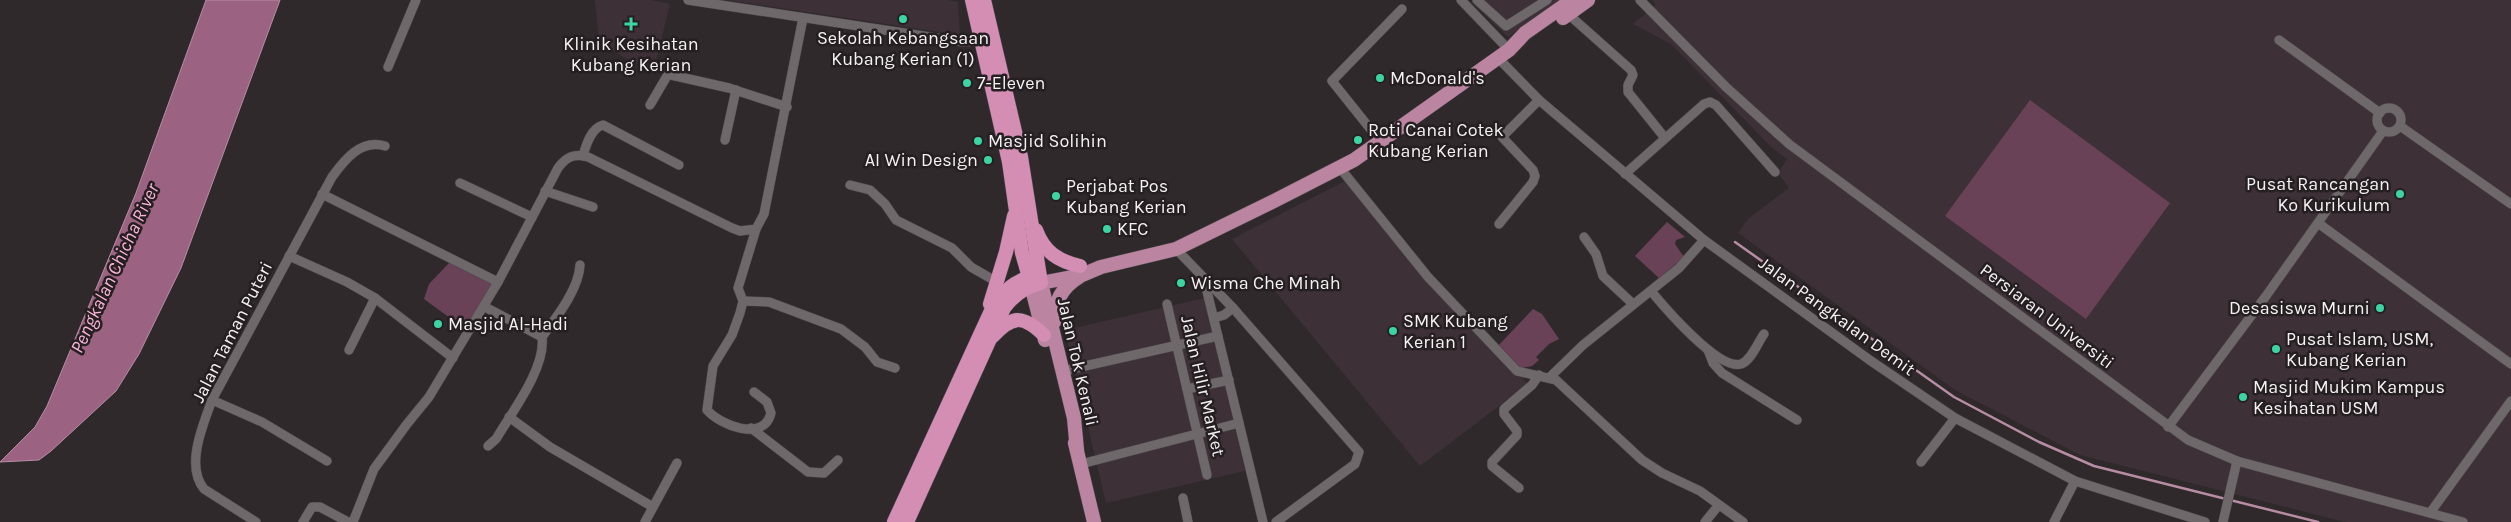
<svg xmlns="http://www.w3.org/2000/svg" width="2511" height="522" viewBox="0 0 2511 522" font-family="Karla,sans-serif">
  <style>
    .built { fill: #3d3037 }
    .green { fill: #6a4257 }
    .water { fill: #9c6281; stroke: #b78da3 }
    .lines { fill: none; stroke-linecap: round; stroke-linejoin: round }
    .stream { stroke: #b78da3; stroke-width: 2.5 }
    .minor-casing { stroke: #4c474a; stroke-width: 10 }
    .primary-casing { stroke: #4c474a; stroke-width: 15 }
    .trunk-casing { stroke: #4c474a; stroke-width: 15 }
    .minor { stroke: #6f686b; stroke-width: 9 }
    .primary { stroke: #bb85a2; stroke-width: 14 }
    .trunk { stroke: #d48eb4; stroke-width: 14 }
    .poi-dot { fill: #3dd4a3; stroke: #251f22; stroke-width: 2 }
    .labels { text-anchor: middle; stroke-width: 5; stroke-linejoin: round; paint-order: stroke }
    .poi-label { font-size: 18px; fill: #f5f1f3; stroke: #251f22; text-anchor: start }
    .street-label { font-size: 18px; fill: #f5f1f3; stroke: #251f22 }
    .water-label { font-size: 19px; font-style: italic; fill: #fab4d8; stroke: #251f22 }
  </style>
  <rect width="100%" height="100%" fill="#2f292c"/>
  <g class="built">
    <polygon points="595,0 651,0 670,4 654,69 625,58 599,42"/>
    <polygon points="727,0 948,0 958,2 960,35"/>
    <polygon points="1473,0 1562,0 1508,37 1471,2"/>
    <polygon points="1652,0 2511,0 2511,522 2345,522 2080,455 1955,390 1738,233 1749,218 1789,188 1778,173 1787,159 1771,147 1671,44 1633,24 1656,5"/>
    <polygon points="1347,180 1426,279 1528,384 1420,466 1232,239"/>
    <polygon points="1205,298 1245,471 1106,503 1065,330"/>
  </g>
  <g class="green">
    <polygon points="2030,100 2170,203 2086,319 1945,216"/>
    <polygon points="1667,222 1685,237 1676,240 1675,244 1684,257 1659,278 1635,256"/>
    <polygon points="450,262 492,284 465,329 424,299 429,284"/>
    <polygon points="1533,309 1542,314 1559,339 1549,344 1536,357 1539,360 1532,366 1517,369 1496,348"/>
  </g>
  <polygon class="water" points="206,0 280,0 181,268 139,354 116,391 51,451 39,460 0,462 35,427 47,406 136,193"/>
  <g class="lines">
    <polyline class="stream" points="1735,242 1954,397 2039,442 2094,466 2318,522"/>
    <g class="minor-casing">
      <g id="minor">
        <polyline points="688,0 963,42 987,40"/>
        <polyline points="1461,0 1509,50"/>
        <polyline points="1477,0 1506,26 1547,0"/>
        <polyline points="1640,0 1726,87 1789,144 2188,440 2237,461 2463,522"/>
        <polyline points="1568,14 1631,70 1633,75 1628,85 1628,92 1665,138"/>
        <polyline points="2279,40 2380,113"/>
        <polyline points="1498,58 1539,100 1704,240 1871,361 1955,418 2075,481 2205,522"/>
        <polyline points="388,67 416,0"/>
        <polyline points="650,105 667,76 671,75 729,88 787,107"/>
        <circle cx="2389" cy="120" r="12"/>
        <polyline points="2400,126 2511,204"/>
        <polyline points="725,140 736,90"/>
        <polyline points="1380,141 1332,81 1402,9"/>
        <path d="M583 156C586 145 591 128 603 125L679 165"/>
        <polyline points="1340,168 1428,277 1517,371 1556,380 1642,460 1662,473 1700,491 1743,522"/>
        <polyline points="1625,174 1704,104 1710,102 1716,105 1775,172"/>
        <polyline points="460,183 532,217"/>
        <polyline points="850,185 870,190 885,204 896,220 952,248 971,267 997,282"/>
        <polyline points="545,191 593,207"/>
        <path d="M322 194 498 282 558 168C566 157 574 153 588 157L732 228 740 231 756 229 764 214 803 18"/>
        <polyline points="2318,223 2511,364"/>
        <polyline points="1499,224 1533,182 1535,176 1533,170 1502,137 1539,100"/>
        <polyline points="1584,237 1596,254 1603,276 1633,304"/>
        <polyline points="1176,249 1233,308 1359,452 1355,464 1276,522"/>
        <polyline points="289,256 347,282 375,298 453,358"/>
        <polyline points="1204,279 1263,522"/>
        <path d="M1651 291C1665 308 1719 371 1741 364 1751 361 1758 342 1764 334"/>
        <polyline points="743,301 769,302 841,329 865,347 877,362 895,368"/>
        <polyline points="1167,304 1207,475"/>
        <path d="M485 307 542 337C546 368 512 412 496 439L488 446"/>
        <polyline points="1214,318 1224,315 1233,308"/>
        <path d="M542 337C556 318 579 289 580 265"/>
        <polyline points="349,350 375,298"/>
        <polyline points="1708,350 1713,363 1722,373 1797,420"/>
        <polyline points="1063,371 1218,336"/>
        <polyline points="1550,377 1583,345 1679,268 1704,240"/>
        <polyline points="1187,389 1229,380"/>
        <path d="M754 392 767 402 771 413C764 443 720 425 707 410L713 366 732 335 740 313 743 301 738 288 756 229"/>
        <polyline points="212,400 262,422 327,461"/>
        <polyline points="509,417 550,447 653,507"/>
        <polyline points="2168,427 2266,296 2383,131"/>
        <polyline points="751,428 808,472 824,473 838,460"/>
        <polyline points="1921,462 1955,418"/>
        <polyline points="1081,464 1239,423"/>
        <polyline points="1519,488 1492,466 1492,462 1517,435 1517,431 1504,414 1504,409 1532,385 1539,375"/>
        <polyline points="1183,498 1188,522"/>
        <polyline points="2430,513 2511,401"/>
        <path d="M256 522 204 489C185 466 203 425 212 400L332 177C345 159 361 139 385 146"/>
        <polyline points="303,522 312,507 320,507 348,522"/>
        <polyline points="353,522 374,469 407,424 429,397 498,282"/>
        <polyline points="645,522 677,463"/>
        <polyline points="1705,522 1718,506"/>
        <polyline points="2054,522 2075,481"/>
        <polyline points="2223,522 2237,461"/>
      </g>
    </g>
    <g class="primary-casing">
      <g id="primary">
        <polyline points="1563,18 1588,0"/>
        <polyline points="1031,285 1045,340"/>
        <path d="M1055 321C1054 301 1062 287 1079 277"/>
        <polyline points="1075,443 1094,522"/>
        <polyline points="1077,450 1074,418 1041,283 1082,275 1101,267 1176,249 1274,201 1354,160 1509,50 1525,33 1572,0"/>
      </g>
    </g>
    <g class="trunk-casing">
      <g id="trunk">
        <polyline points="972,0 1009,162 1022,253 1031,284"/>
        <path d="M1036 230C1044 252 1058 261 1080 266"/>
        <polyline points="990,304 1006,252 1014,216"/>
        <path d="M993 336C1013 314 1024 316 1044 335"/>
        <path d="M894 522 991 311C1003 291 1015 279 1039 275"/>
        <path d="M907 522 1004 308C1014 295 1025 286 1041 283L1021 157 984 0"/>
      </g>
    </g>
    <use href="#minor" class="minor"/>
    <use href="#primary" class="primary"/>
    <use href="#trunk" class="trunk"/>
  </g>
  <g class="poi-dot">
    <circle cx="903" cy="19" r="5"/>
    <path d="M628.5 16.5h5v5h5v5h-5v5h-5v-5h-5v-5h5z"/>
    <circle cx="1380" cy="78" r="5"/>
    <circle cx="967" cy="83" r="5"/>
    <circle cx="1358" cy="140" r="5"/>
    <circle cx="978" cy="141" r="5"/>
    <circle cx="988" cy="160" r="5"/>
    <circle cx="2400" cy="194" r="5"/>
    <circle cx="1056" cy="196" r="5"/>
    <circle cx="1107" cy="229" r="5"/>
    <circle cx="1181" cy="283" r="5"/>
    <circle cx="2380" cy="308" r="5"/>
    <circle cx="438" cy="324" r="5"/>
    <circle cx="1393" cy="331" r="5"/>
    <circle cx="2276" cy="349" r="5"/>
    <circle cx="2243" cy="397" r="5"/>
  </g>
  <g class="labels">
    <g class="poi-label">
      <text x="903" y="44" text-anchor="middle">Sekolah Kebangsaan<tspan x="903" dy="21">Kubang Kerian (1)</tspan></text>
      <text x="631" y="50" text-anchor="middle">Klinik Kesihatan<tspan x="631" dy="21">Kubang Kerian</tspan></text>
      <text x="1390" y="84">McDonald's</text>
      <text x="977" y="89">7-Eleven</text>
      <text x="1368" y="136">Roti Canai Cotek<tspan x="1368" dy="21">Kubang Kerian</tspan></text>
      <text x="988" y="147">Masjid Solihin</text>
      <text x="978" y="166" text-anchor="end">AI Win Design</text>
      <text x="2390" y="190" text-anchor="end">Pusat Rancangan<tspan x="2390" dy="21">Ko Kurikulum</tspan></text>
      <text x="1066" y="192">Perjabat Pos<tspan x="1066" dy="21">Kubang Kerian</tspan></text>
      <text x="1117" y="235">KFC</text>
      <text x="1191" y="289">Wisma Che Minah</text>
      <text x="2370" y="314" text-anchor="end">Desasiswa Murni</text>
      <text x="1403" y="327">SMK Kubang<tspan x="1403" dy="21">Kerian 1</tspan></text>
      <text x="448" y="330">Masjid Al-Hadi</text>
      <text x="2286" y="345">Pusat Islam, USM,<tspan x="2286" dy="21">Kubang Kerian</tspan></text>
      <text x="2253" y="393">Masjid Mukim Kampus<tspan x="2253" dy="21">Kesihatan USM</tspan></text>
    </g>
    <g class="street-label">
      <text transform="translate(1837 316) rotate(36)" y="6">Jalan Pangkalan Demit</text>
      <text transform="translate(2047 316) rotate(37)" y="6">Persiaran Universiti</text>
      <text transform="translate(232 332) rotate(-63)" y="6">Jalan Taman Puteri</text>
      <text transform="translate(1078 362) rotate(77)" y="6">Jalan Tok Kenali</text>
      <text transform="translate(1203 386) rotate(77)" y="6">Jalan Hilir Market</text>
    </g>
    <g class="water-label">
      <text transform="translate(114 268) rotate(-65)" y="7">Pengkalan Chicha River</text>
    </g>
  </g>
</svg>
